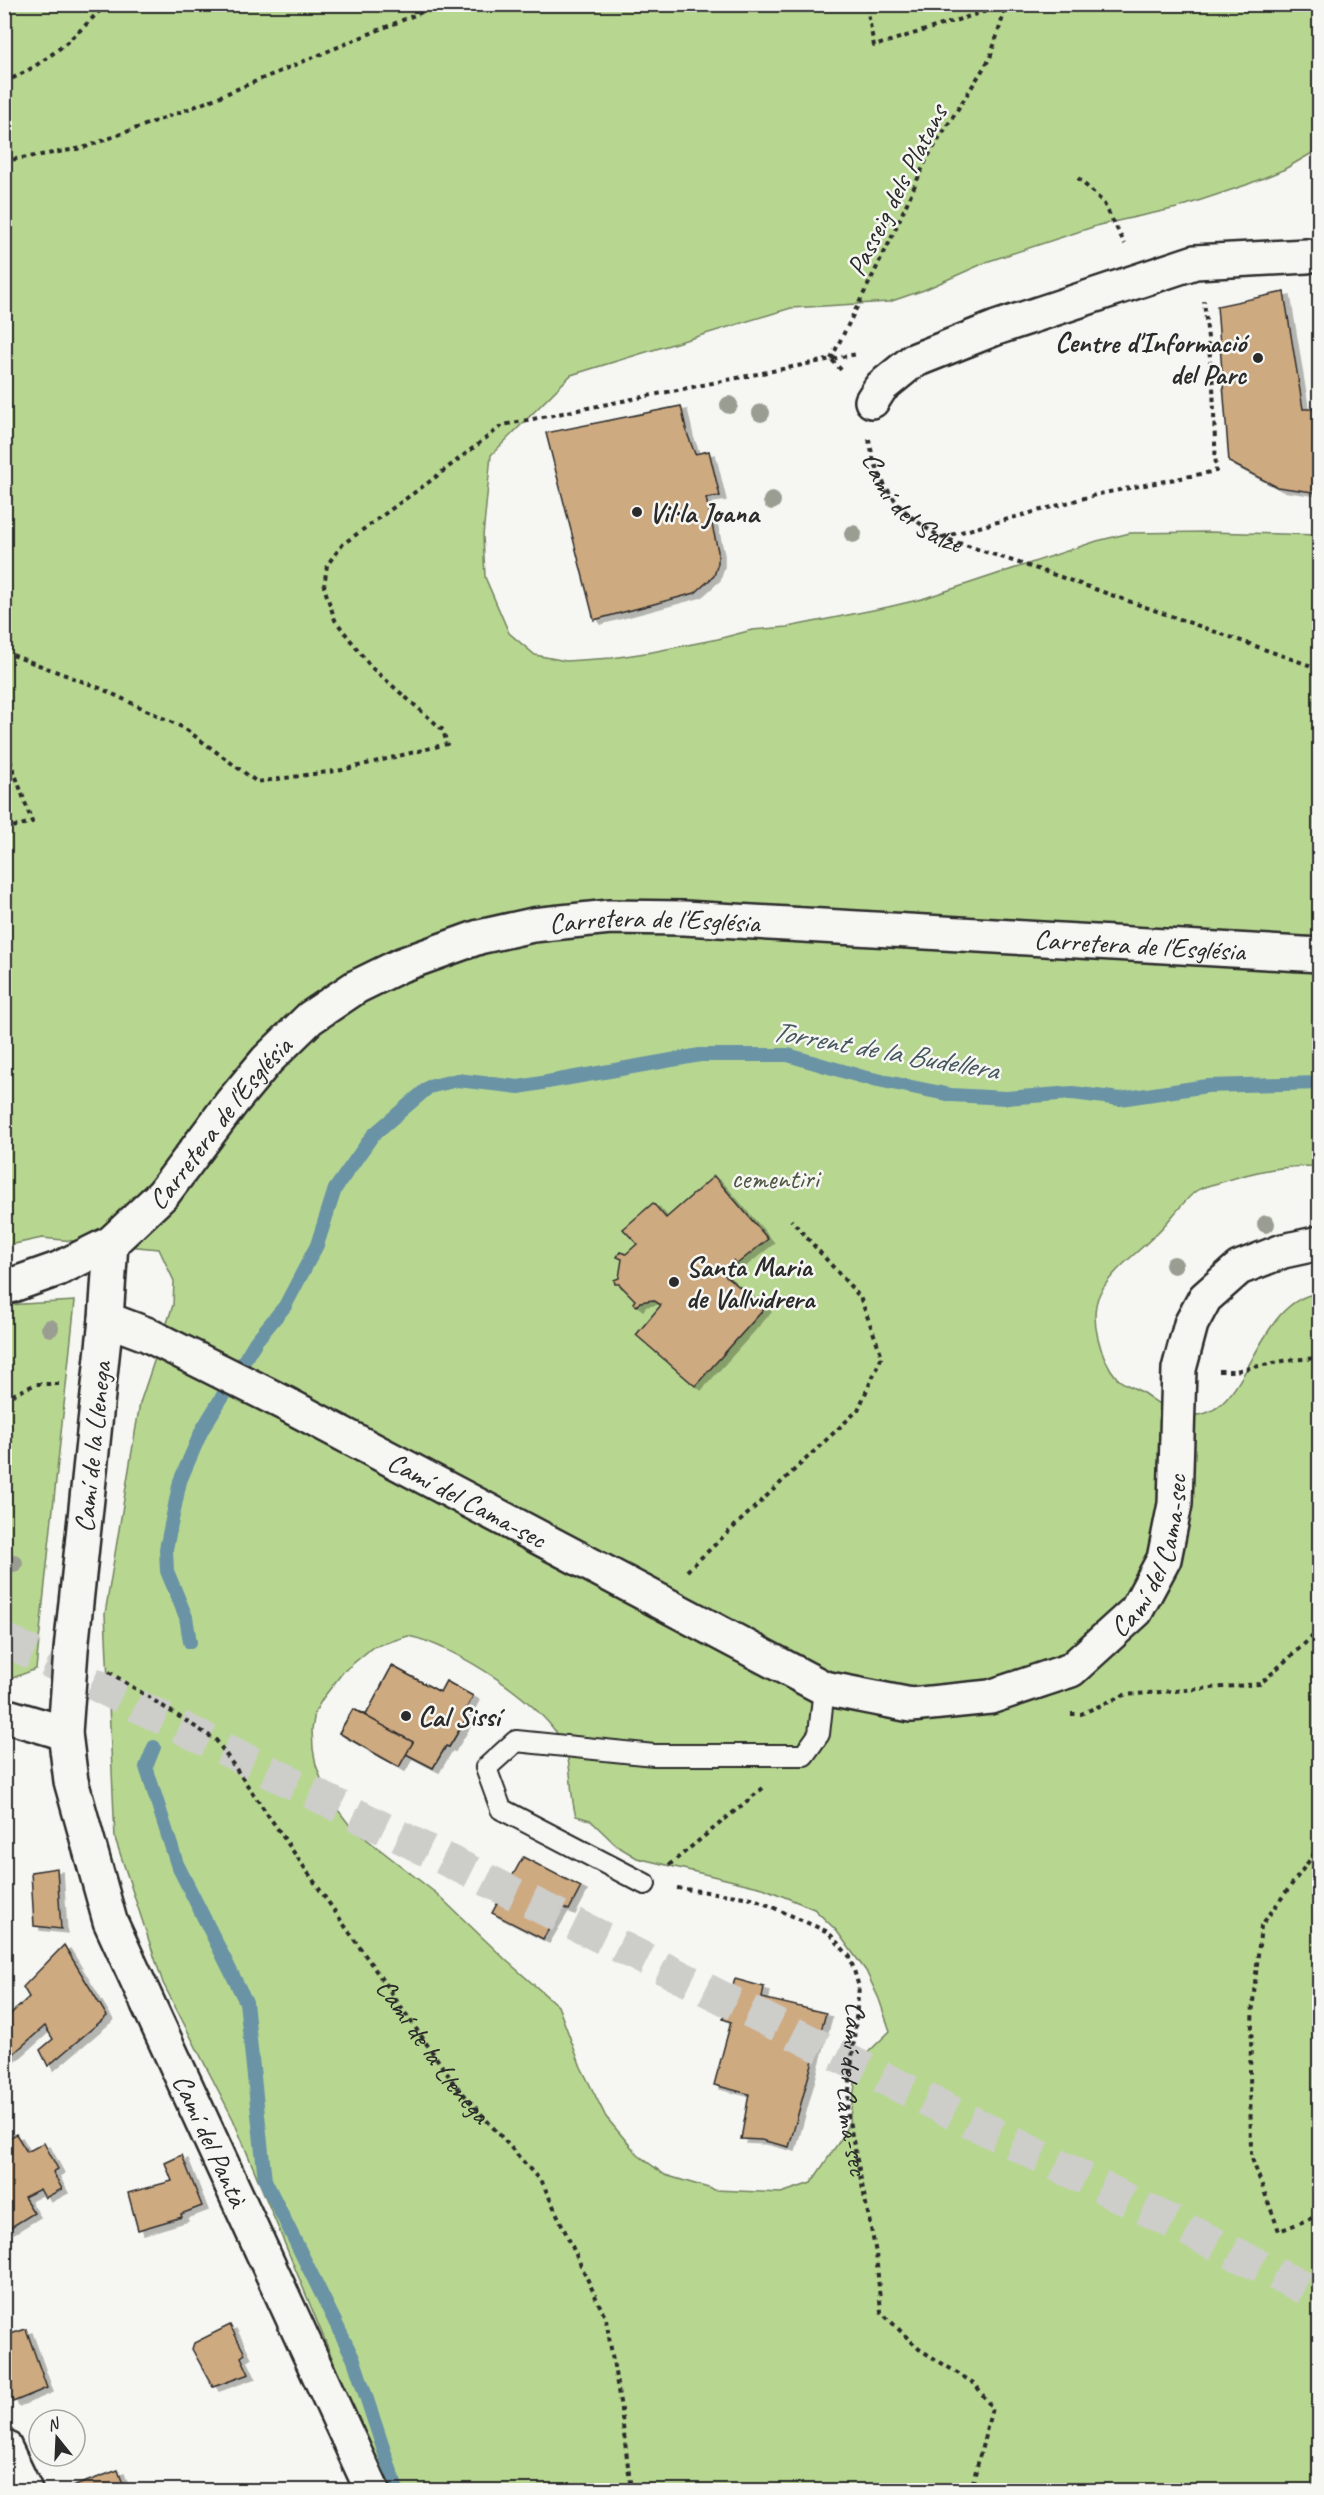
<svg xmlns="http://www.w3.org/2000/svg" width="1324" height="2495" viewBox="0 0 1324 2495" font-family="Caveat,sans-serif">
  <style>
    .green { fill: #b7d791; stroke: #71815e; stroke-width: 1.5; fill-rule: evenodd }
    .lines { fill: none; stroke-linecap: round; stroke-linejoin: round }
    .stream { stroke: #6a93a5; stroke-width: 14 }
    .building { fill: #ceaa81; stroke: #2b2b2b; stroke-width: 1.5; filter: url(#shadow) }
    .trunk-tunnel { stroke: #cdcdca; stroke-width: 33; stroke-dasharray: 33 16; stroke-linecap: butt }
    .service-casing { stroke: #2b2b2b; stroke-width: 24 }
    .minor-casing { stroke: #2b2b2b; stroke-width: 38 }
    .secondary-casing { stroke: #2b2b2b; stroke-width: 38 }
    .path { stroke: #2b2b2b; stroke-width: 4; stroke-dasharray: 4.5 4.5; stroke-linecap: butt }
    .service { stroke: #f6f6f2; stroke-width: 20 }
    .minor { stroke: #f6f6f2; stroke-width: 33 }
    .secondary { stroke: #f6f6f2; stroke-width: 33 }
    .tree { fill: #9a9e92 }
    .poi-dot { fill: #2b2b2b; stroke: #f6f6f2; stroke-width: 2 }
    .labels { text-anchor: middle; stroke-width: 5; stroke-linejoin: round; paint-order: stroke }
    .street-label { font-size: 28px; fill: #2b2b2b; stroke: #f6f6f2 }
    .poi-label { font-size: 28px; font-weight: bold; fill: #2b2b2b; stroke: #f6f6f2; text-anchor: start }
    .park-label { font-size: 28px; fill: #4e5644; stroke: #f6f6f2 }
    .water-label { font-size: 30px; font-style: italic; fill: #45565e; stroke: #f6f6f2 }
  </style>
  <defs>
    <filter id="shadow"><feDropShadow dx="6" dy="4" stdDeviation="0" flood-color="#0004"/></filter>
  </defs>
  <rect width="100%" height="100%" fill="#f6f6f2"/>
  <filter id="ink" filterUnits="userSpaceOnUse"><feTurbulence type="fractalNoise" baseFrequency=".0167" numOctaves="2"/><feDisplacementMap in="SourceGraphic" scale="12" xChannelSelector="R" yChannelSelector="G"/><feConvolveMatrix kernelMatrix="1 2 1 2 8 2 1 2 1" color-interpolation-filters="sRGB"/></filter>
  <g filter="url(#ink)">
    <g class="green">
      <path d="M5 5H1319V149L1283 170 1246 185 1177 208 1099 225 989 261 924 290 889 302 791 308 571 375 491 455 483 536 485 577 509 633 535 655 566 661 612 658 652 652 718 639 752 630 788 627 888 607 922 599 1097 541 1130 533 1209 532 1319 535V1166C1281 1166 1259 1170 1222 1182 1214 1184 1203 1186 1196 1191 1185 1199 1168 1223 1156 1234 1138 1253 1113 1269 1100 1293 1088 1317 1100 1358 1117 1378 1122 1384 1133 1387 1140 1391 1159 1403 1174 1418 1197 1415 1251 1410 1255 1301 1319 1293V2490H383L331 2355 233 2119 163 1983 115 1838 105 1614 140 1403 173 1305 174 1281 159 1249 42 1238 5 1246ZM408 1636C452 1644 549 1705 565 1748 573 1770 569 1794 576 1816L590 1820 617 1846 637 1858 763 1888 814 1909 836 1930 866 1971 879 1999 890 2031 854 2066 855 2085 849 2122 841 2139 811 2183 781 2193 715 2190 665 2175 638 2155 606 2117 581 2067 558 2006 508 1962 437 1894 351 1827 328 1797 316 1765 313 1749 312 1730 315 1712 323 1698 343 1672 373 1647Z"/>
      <polygon points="75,1301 36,1669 5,1681 5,1305"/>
    </g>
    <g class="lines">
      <g class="stream">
        <polyline points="190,1642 186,1617 167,1571 166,1549 180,1481 202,1430 256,1341 285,1306 317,1245 335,1189 373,1135 429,1087 457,1080 519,1087 700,1055 788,1055 863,1077 951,1095 1006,1098 1073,1093 1120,1099 1207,1086 1320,1083"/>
        <polyline points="154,1747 146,1767 177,1864 246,2002 265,2180 354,2360 397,2490"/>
      </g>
    </g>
    <g class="building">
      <polygon points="1284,292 1303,409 1320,409 1320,493 1277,487 1229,462 1217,306"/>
      <polygon points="681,406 687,433 695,454 709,451 720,496 706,498 718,551 718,563 714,576 695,593 594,620 546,433"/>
      <polygon points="714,1176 768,1239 737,1264 734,1260 721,1272 765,1308 695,1386 636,1335 661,1305 653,1300 640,1302 637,1306 633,1303 635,1300 619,1284 615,1284 614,1280 619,1278 622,1259 617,1257 620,1252 626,1254 637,1244 623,1229 653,1203 666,1218"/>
      <polygon points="392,1666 440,1692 446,1681 473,1696 462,1717 466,1719 449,1747 446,1746 433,1768 406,1754 399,1767 339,1733 353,1709 366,1715"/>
      <polygon points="392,1666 440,1692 446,1681 473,1696 462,1717 466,1719 449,1747 446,1746 433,1768 406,1754 413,1742 365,1717"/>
      <polygon points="353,1709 413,1742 399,1767 339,1733"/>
      <polygon points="523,1857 581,1887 569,1910 562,1907 543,1939 492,1913"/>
      <polygon points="57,1868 61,1929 34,1926 31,1872"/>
      <polygon points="64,1945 107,2016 48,2066 40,2050 53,2039 45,2026 4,2062 4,2020 29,1997 23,1987"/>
      <polygon points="735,1979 764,1987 762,1998 826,2013 789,2147 761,2140 741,2139 749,2094 714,2085 731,2022 723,2019"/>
      <polygon points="16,2134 27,2152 44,2143 58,2169 53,2172 62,2189 45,2198 40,2189 24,2197 34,2213 8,2229 4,2223 4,2141"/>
      <polygon points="182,2155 202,2206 181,2214 182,2217 138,2230 128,2193 172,2181 165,2163"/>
      <polygon points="230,2325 245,2354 241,2357 249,2374 213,2387 192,2349 194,2343"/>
      <polygon points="26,2329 47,2388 13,2402 4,2380 4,2336"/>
      <polygon points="118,2470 125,2490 64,2490"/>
    </g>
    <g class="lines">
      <polyline class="trunk-tunnel" points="4,1639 1320,2296"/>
      <g class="service-casing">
        <polyline id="service" points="645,1884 501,1809 486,1768 516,1741 654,1755 804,1755 819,1734 824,1688"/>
      </g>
      <g class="minor-casing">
        <g id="minor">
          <polyline points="872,401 881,387 913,361 996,328 1195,262 1307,256"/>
          <path id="s4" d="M111 1243 106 1319 71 1650 65 1733 71 1781 110 1921 372 2490"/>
          <path id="s5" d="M106 1319 146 1334 288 1405 824 1688 911 1705 990 1697 1071 1670 1136 1611 1164 1559 1175 1504 1179 1369 1191 1324 1205 1298 1239 1268 1283 1251 1320 1243"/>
          <polyline points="4,1715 65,1733"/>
          <polyline points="4,2446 25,2490"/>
        </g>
      </g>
      <g class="secondary-casing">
        <g id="secondary">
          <path id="s6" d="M4 1288 58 1269 111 1243 163 1194 232 1102 267 1060 310 1018 356 987 401 965 479 937 533 925 610 917 684 918 1320 955"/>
        </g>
      </g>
      <g class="path">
        <polyline points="858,4 867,7 874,46 1006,5"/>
        <path d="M4 82C45 65 76 36 106 4"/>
        <polyline points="4,161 83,148 199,105 441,4"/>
        <polyline points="1078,178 1103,202 1125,244"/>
        <polyline points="1314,294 1320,329"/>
        <polyline points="831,359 890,241 927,158 990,58 1007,4"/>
        <polyline points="832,360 843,372"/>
        <path id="s1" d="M869 439C877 486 900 514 941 537L1058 576 1320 669"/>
        <polyline points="943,537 1099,494 1216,471 1213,385 1204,301"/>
        <polyline points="4,652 100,688 184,728 257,782 342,770 447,744 443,730 371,667 335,620 324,587 327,565 343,544 429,482 503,425 857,354"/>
        <polyline points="4,743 32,822 4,829"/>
        <polyline points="1219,1371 1235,1371 1288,1360 1320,1358"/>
        <polyline points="4,1399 36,1384 59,1384"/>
        <polyline points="687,1571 858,1410 882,1356 860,1297 791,1220"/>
        <path id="s2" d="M109 1672 216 1740 453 2082 543 2184 606 2319 620 2402 631 2490"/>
        <polyline points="1071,1714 1081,1714 1124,1695 1260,1684 1314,1635 1320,1634"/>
        <polyline points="1320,1846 1261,1926 1253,2002 1250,2070 1251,2156 1279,2231 1320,2215"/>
        <polyline points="669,1865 763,1788"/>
        <path id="s3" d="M677 1888 752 1898 828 1932 850 1957 859 1987 847 2111 876 2253 881 2312 919 2349 975 2384 992 2408 971 2490"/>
      </g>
      <use href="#service" class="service"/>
      <use href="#minor" class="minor"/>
      <use href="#secondary" class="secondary"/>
    </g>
    <g class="tree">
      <circle cx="729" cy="405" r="9"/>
      <circle cx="761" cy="413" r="9"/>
      <circle cx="772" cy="501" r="9"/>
      <circle cx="853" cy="534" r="9"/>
      <circle cx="1266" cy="1224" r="9"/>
      <circle cx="1174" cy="1265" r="9"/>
      <circle cx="50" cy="1328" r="9"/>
      <circle cx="14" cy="1563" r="9"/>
    </g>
  </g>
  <g class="poi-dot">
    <circle cx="1258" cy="358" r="6"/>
    <circle cx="637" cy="512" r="6"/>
    <circle cx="674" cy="1282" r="6"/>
    <circle cx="406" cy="1716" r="6"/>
  </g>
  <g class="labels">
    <g class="street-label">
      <text transform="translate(896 190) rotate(-63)" y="10">Passeig dels Platans</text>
      <text dy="10" stroke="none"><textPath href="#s1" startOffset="81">Camí del Salze</textPath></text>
      <text dy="10" stroke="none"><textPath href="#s6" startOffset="783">Carretera de l'Església</textPath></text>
      <text dy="10" stroke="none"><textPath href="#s6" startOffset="1269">Carretera de l'Església</textPath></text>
      <text dy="10" stroke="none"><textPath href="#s6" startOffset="279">Carretera de l'Església</textPath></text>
      <text transform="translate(92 1447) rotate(-84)" y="10">Camí de la Llenega</text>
      <text dy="10" stroke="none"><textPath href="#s5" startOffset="404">Camí del Cama-sec</textPath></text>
      <text dy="10" stroke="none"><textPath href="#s5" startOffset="1206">Camí del Cama-sec</textPath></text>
      <text dy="10" stroke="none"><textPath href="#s2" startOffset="506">Camí de la Llenega</textPath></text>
      <text dy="10" stroke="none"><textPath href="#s3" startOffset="326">Camí del Cama-sec</textPath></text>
      <text dy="10" stroke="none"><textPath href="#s4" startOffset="927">Camí del Pantà</textPath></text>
    </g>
    <g class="poi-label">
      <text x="1246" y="352" text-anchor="end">Centre d'Informació<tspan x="1246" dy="32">del Parc</tspan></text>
      <text x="649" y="522">Vil·la Joana</text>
      <text x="686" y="1276">Santa Maria<tspan x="686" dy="32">de Vallvidrera</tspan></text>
      <text x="418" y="1726">Cal Sissí</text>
    </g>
    <g class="park-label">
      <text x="775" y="1188">cementiri</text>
    </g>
    <g class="water-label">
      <text transform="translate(885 1050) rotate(10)" y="10">Torrent de la Budellera</text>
    </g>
  </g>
  <rect width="1324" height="2495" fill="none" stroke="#f6f6f2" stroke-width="24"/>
  <rect x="12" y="12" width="1300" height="2471" fill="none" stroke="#2b2b2b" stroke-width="2" filter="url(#ink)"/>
  <g transform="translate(57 2438) rotate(342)"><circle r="28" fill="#f6f6f2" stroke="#a5a5a2" stroke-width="1.5"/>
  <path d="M0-4.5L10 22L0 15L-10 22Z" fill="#2b2b2b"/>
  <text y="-9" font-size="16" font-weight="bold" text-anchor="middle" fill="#2b2b2b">N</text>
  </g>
</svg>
